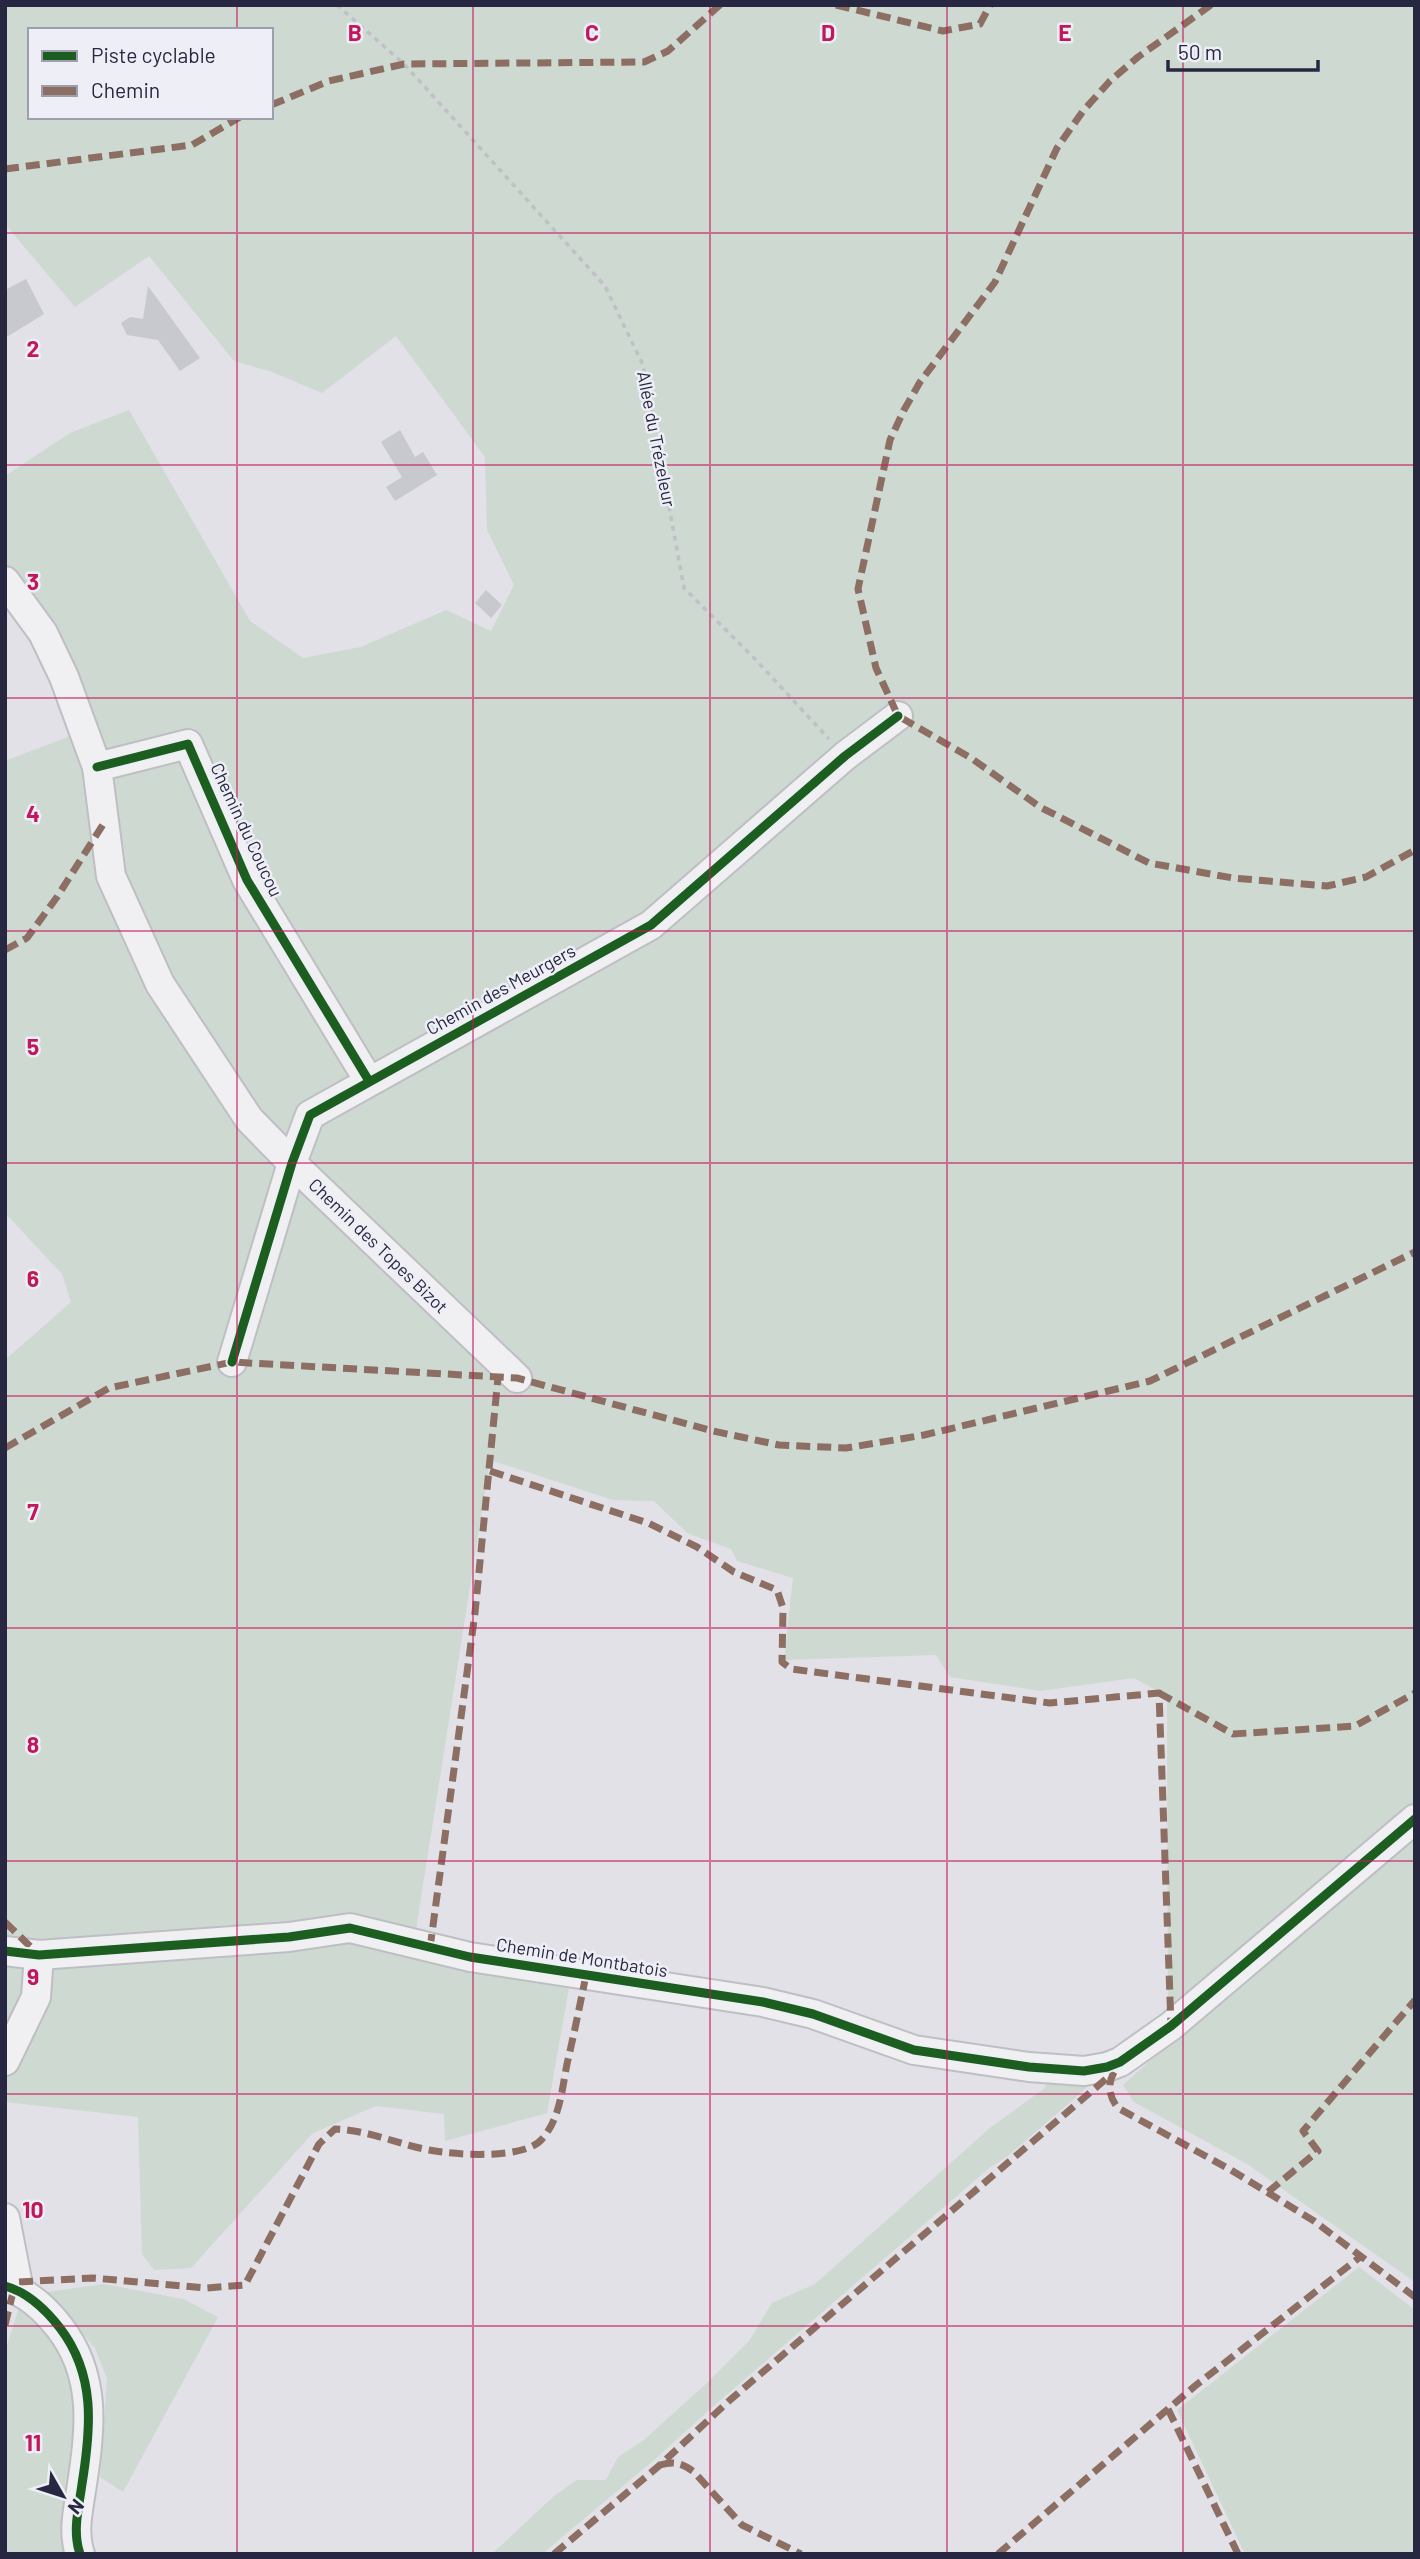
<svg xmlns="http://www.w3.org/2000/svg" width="1420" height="2559" viewBox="0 0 1420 2559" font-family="Barlow,sans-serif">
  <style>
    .green { fill: #ced9d2; fill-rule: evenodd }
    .building { fill: #c8c8cf }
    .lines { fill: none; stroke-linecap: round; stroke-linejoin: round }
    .minor-casing { stroke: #bebec5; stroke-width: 32 }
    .path { stroke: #c0c0c6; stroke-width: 3.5; stroke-dasharray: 5 5; stroke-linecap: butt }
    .minor { stroke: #f0f0f3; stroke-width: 28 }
    .quiet { stroke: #8d6e63; stroke-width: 7; stroke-dasharray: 14 7; stroke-linecap: butt }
    .cycleway-casing { stroke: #eeeff6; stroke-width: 13 }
    .cycleway { stroke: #1b5e20; stroke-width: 9 }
    .grid { fill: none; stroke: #c2185b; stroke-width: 2; stroke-opacity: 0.55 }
    .labels { text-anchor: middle; stroke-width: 5; stroke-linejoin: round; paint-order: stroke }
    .street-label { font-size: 18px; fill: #272741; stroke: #eeeff6 }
    .grid-label { font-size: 23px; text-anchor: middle; font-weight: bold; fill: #c2185b; stroke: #eeeff6; stroke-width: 5; stroke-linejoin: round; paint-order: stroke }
  </style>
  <rect width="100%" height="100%" fill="#e1e1e7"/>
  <g class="green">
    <path d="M5 5H1415V2282L1247 2164 1134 2102 1123 2085 1168 2044 1167 1696 1134 1678 1040 1691 950 1677 936 1655 784 1660 793 1578 737 1561 731 1549 687 1533 654 1501 613 1500 490 1460 412 1955 569 1988 547 2113 445 2141 444 2114 376 2106 313 2133 191 2268 154 2270 142 2254 138 2117 5 2102V1360L71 1302 62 1274 5 1213V761L78 733 46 661 5 600V476L70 433 129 410 250 621 303 658 361 647 446 610 491 631 514 585 487 530 485 457 396 336 322 393 272 372 234 361 149 256 75 307 5 224ZM30 30H271V117H30Z"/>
    <polygon points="1047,2075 1090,2079 1091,2084 1009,2155 988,2169 717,2403 654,2460 542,2554 492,2554 554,2496 577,2480 606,2480 618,2457 644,2440 709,2381 749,2341 772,2303 815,2284 990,2128 1045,2088"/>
    <polygon points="1359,2267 1415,2310 1415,2554 1245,2554 1177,2410"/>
    <polygon points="104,2284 183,2299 218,2317 123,2492 100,2477 107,2379 95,2348 47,2292"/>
    <polygon points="19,2308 56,2345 76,2392 69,2554 5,2554 5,2351"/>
  </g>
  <g class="building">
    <polygon points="26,279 44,314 5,338 5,290"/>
    <polygon points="148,286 200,358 180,371 158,340 127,335 121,323 130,317 143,319"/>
    <polygon points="400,430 415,457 423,452 437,475 395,501 386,487 402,477 381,442"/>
    <polygon points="486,590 502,605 491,618 475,603"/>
  </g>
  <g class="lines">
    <g class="minor-casing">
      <g id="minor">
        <polyline points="5,581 43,633 64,677 97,767 111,876 160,984 249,1119 292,1163 517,1378"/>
        <polyline points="97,767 188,744 247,880 369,1081"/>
        <polyline points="232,1362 292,1163 310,1115 651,925 845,756 898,716"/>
        <polyline points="5,1951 39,1955 289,1937 350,1928 470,1957 763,2002 813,2014 914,2050 1029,2067 1084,2071 1107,2067 1120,2062 1171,2026 1415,1819"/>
        <polyline points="5,2061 36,1997 39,1955"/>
        <polyline points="5,2218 19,2290"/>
        <path d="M5 2286C27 2292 46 2310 60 2328 96 2375 91 2428 82 2484 79 2507 72 2531 80 2554"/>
      </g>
    </g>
    <polyline class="path" points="337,5 404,64 605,286 643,365 684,588 754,658 829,739"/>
    <use href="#minor" class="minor"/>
    <g class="quiet">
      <polyline points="836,5 943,31 980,24 990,5"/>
      <polyline points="1211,5 1138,57 1110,81 1083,111 1057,148 995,282 920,382 904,410 890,440 858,589 876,668 898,716 971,758 1040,807 1149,863 1233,878 1327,886 1366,877 1415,850"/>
      <polyline points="271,105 329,81 404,64 644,62 668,51 720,5"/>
      <polyline points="5,169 192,145 240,117"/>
      <polyline points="5,950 27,938 57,897 104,823"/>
      <polyline points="5,1448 109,1388 232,1362 517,1378 713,1431 779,1445 846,1448 924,1435 1150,1381 1415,1252"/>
      <polyline points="490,1471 648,1523 697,1547 734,1572 777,1590 783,1608 782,1662 791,1669 1050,1703 1159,1693 1171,2026"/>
      <polyline points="1159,1693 1233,1734 1355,1726 1415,1693"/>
      <polyline points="5,1922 38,1954"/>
      <polyline points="430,1948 475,1613 498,1377"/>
      <path d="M1114 2072C1107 2085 1109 2097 1118 2108L1231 2170 1314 2221 1415 2297"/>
      <polyline points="1268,2192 1318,2151 1303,2131 1415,2000"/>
      <path d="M19 2282 93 2278 206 2288 245 2285 319 2144 335 2129C368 2130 397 2144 429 2150 454 2155 525 2160 542 2139 560 2119 562 2089 567 2064 574 2034 580 2005 586 1975"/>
      <polyline points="5,2325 14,2288"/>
      <polyline points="1168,2409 1238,2554"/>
      <path d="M660 2465C674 2461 682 2463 694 2472L742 2525 801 2554"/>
      <polyline points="554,2554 660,2465 730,2400 1113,2073"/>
      <polyline points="998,2554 1195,2386 1360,2257"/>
    </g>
    <g class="cycleway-casing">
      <g id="cycleway">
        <polyline points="97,767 188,744 247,880 369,1081"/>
        <polyline points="232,1362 292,1163 310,1115 651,925 845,756 898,716"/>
        <polyline points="5,1951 39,1955 289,1937 350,1928 470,1957 763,2002 813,2014 914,2050 1029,2067 1084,2071 1107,2067 1120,2062 1171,2026 1415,1819"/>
        <path d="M5 2286C27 2292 46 2310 60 2328 96 2375 91 2428 82 2484 79 2507 72 2531 80 2554"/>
      </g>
    </g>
    <use href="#cycleway" class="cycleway"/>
  </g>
  <path class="grid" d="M237 5V30M473 5V2554M710 5V2554M947 5V2554M1183 5V2554M237 117V2554M5 233H1415M5 465H1415M5 698H1415M5 931H1415M5 1163H1415M5 1396H1415M5 1628H1415M5 1861H1415M5 2094H1415M5 2326H1415"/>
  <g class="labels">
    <g class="street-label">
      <text transform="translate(656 439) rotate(79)" y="6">Allée du Trézeleur</text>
      <text transform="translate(246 830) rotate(65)" y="6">Chemin du Coucou</text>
      <text transform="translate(501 990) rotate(-29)" y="6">Chemin des Meurgers</text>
      <text transform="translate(378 1246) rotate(44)" y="6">Chemin des Topes Bizot</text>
      <text transform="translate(582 1958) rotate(9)" y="6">Chemin de Montbatois</text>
    </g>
  </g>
  <g class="grid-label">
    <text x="355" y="41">B</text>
    <text x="592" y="41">C</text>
    <text x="828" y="41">D</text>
    <text x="1065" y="41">E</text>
    <text x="33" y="357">2</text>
    <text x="33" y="590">3</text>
    <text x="33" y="822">4</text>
    <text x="33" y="1055">5</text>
    <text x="33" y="1287">6</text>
    <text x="33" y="1520">7</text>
    <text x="33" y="1753">8</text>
    <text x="33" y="1985">9</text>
    <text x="33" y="2218">10</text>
    <text x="33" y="2451">11</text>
  </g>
  <rect width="1420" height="2559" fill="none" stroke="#272741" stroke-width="14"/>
  <rect x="28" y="28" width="245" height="91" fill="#eeeff6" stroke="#9e9fae" stroke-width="2"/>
  <rect x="42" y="51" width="35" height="10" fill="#1b5e20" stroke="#9e9fae" stroke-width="2"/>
  <text x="91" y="63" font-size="21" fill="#272741">Piste cyclable</text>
  <rect x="42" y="86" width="35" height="10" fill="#8d6e63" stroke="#9e9fae" stroke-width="2"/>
  <text x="91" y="98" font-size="21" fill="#272741">Chemin</text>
  <g transform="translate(63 2496) rotate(129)" stroke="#eeeff6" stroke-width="5" paint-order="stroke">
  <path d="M0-5L12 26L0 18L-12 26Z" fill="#272741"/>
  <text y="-10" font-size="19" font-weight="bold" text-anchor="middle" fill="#272741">N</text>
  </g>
  <path d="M1168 60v10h150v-10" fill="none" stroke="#272741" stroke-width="3.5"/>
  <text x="1178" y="60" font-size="21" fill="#272741" stroke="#eeeff6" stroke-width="5" paint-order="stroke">50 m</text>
</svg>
